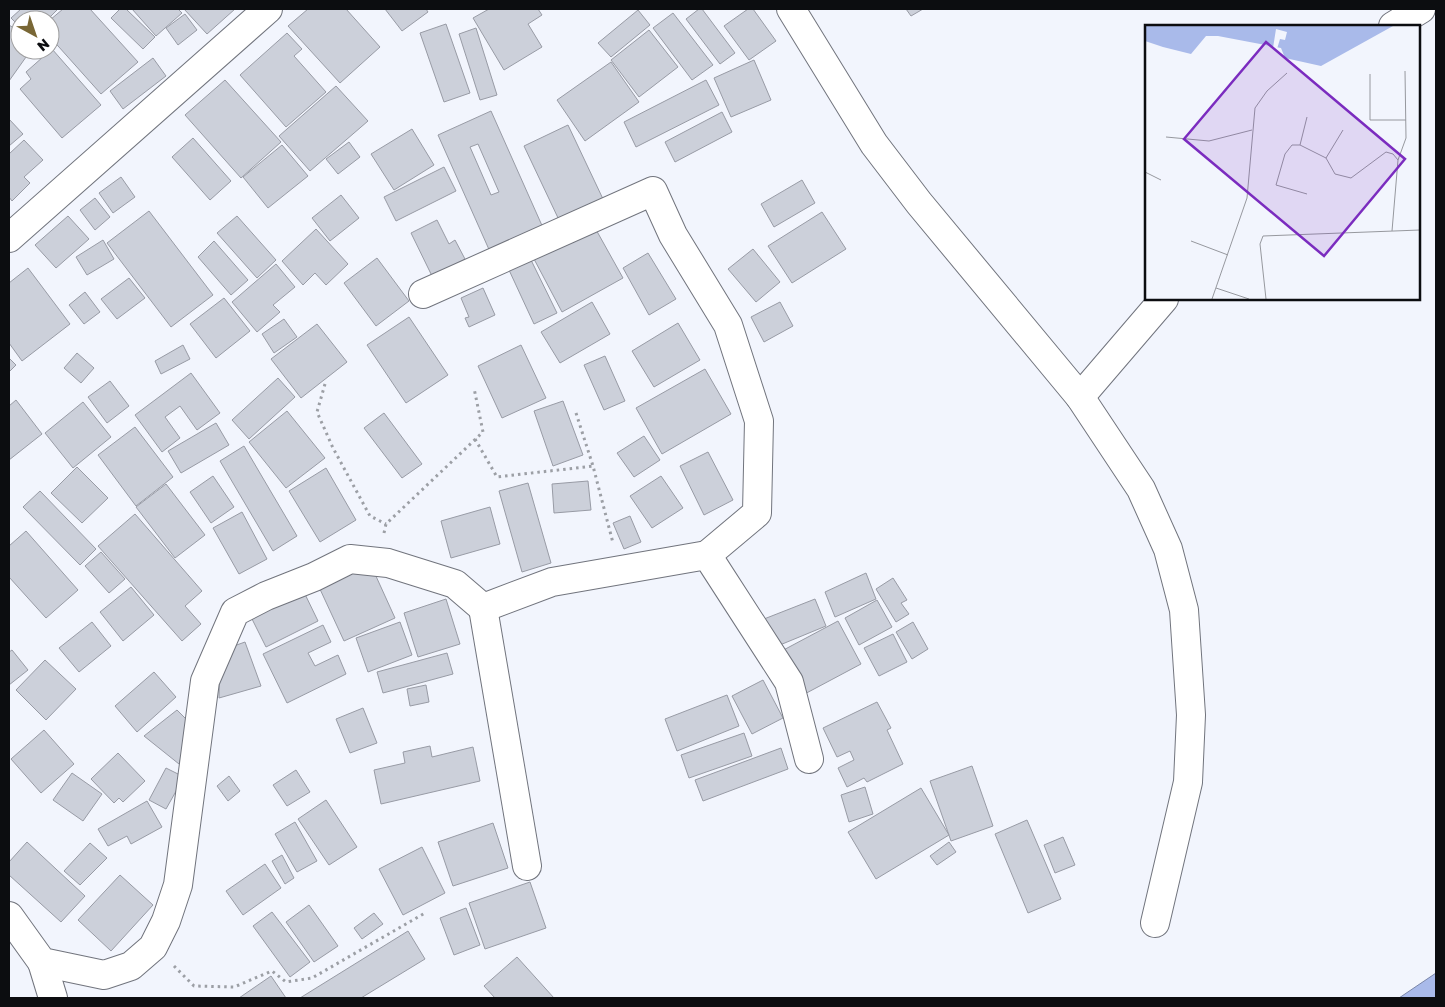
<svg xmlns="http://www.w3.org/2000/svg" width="1445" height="1007" viewBox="0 0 1445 1007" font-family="'Golos Text',sans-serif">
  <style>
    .water { fill: #a9baea; stroke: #7a86a9 }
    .building { fill: #ccd0da; stroke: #989ba5; fill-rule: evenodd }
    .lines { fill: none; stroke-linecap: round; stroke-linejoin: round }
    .minor-casing { stroke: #71747d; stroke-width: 30 }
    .path { stroke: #9c9fa5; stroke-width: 3; stroke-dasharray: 2.5 4; stroke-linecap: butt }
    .minor { stroke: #fff; stroke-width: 28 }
    .inset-road { fill: none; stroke: #96989e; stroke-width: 1 }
    .view { fill: #7b2cbf; fill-opacity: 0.15; stroke: #7b2cbf; stroke-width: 2.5 }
    .inset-edge { fill: none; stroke: #0c0d10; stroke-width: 2.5 }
  </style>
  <rect width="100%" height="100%" fill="#f2f5fd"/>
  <polygon class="water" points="1436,973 1436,998 1399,998"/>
  <g class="building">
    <polygon points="21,9 58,9 47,20 20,20 20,27 11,18"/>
    <polygon points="63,9 90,9 138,62 101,94 50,37 50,20"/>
    <polygon points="120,9 126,9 155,37 143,49 111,18"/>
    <polygon points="132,9 178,9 182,13 156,36"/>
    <polygon points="184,9 235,9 207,34"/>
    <polygon points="308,9 346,9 380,47 340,83 288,26"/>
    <polygon points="385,9 426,9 428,12 402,31"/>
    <polygon points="489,9 538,9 542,15 528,24 542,47 504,70 473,18"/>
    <polygon points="699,9 702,9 735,53 720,64 686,19"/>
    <polygon points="748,9 753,9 776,41 749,60 724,26"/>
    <polygon points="906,9 923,9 911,16"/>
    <polygon points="638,10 650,25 611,57 598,43"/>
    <polygon points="673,13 713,65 692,80 653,28"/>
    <polygon points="185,14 197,30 178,45 166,28"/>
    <polygon points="446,24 470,93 444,102 420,33"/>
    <polygon points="9,25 20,32 20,50 31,50 9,81"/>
    <polygon points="476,28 497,95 480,100 459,34"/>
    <polygon points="649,30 678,67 639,97 611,60"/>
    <polygon points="287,33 302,49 294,56 326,92 286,127 240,75"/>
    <polygon points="52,49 101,105 62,138 20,89 31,79 26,72"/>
    <polygon points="153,58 166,76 123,109 110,91"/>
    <polygon points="754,60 771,100 731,117 714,78"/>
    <polygon points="611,62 639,102 585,141 557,100"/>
    <polygon points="225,80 281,142 241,178 185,115"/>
    <polygon points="706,80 719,105 636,147 624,122"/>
    <polygon points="336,86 368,121 310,171 279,136"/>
    <path d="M491 111 544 230 491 254 438 135ZM478 144 499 192 491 195 470 147Z"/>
    <polygon points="722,112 732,132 675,162 665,142"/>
    <polygon points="9,119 23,134 9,146"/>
    <polygon points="568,125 603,199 559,220 524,146"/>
    <polygon points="412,129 434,165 394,190 371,154"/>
    <polygon points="193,138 231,181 210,200 172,157"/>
    <polygon points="24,140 43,160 24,177 30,183 12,201 9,197 9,154"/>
    <polygon points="349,142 360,157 338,174 326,159"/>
    <polygon points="282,145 308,176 268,208 243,177"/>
    <polygon points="444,167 456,191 396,221 384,197"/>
    <polygon points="121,177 135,197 113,213 99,193"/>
    <polygon points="802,180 815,203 774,227 761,204"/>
    <polygon points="341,195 359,218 330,241 312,218"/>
    <polygon points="95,198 110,217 95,230 80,210"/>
    <polygon points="149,211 213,295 171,327 107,243"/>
    <polygon points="822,212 846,249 792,283 768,246"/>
    <polygon points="68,216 89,239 56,268 35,245"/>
    <polygon points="237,216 276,260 257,278 217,233"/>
    <polygon points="437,220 449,244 455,240 465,259 432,276 411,233"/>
    <polygon points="594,226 623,278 562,312 534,259"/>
    <polygon points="316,229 348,264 326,285 315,273 303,285 282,261"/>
    <polygon points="103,240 114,259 87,275 76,257"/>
    <polygon points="214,241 248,280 231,295 198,257"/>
    <polygon points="753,249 780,282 756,302 728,269"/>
    <polygon points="648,253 676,299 649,315 623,268"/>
    <polygon points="377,258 409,301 376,326 344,283"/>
    <polygon points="531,260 557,313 534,324 509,270"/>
    <polygon points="276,264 295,287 273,305 280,312 257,332 232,302"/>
    <polygon points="28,268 70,324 22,361 9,343 9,283"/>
    <polygon points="129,278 145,298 117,319 101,299"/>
    <polygon points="483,288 495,315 469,327 465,318 469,317 461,298"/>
    <polygon points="85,292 100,312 84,324 69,305"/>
    <polygon points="224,298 250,331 216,358 190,324"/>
    <polygon points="592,302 610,334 560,363 541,332"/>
    <polygon points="780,302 793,326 764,342 751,317"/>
    <polygon points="409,317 448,375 406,403 367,345"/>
    <polygon points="284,319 297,337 274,353 262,334"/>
    <polygon points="678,323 700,360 654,387 632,351"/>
    <polygon points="317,324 347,362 301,398 271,359"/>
    <polygon points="183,345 190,359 161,374 155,361"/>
    <polygon points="521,345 546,398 502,418 478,366"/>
    <polygon points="77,353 94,368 81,383 64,368"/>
    <polygon points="605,356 625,401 604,410 584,365"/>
    <polygon points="9,358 16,365 9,372"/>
    <polygon points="705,369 731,414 662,454 636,408"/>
    <polygon points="191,373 220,413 197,430 180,406 165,417 180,438 162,452 135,415"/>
    <polygon points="278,378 295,397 249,439 232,420"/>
    <polygon points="110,381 129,406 107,423 88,397"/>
    <polygon points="16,400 42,434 9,460 9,406"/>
    <polygon points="563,401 583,455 553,466 534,411"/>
    <polygon points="83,402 111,437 73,468 45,433"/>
    <polygon points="287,411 325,458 286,488 249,442"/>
    <polygon points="384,413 422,464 402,478 364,428"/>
    <polygon points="216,423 229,445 181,473 168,451"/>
    <polygon points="135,427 173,477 136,506 98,455"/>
    <polygon points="644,436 660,460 634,477 617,453"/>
    <polygon points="244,446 297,536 273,551 220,461"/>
    <polygon points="708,452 733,500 704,515 680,466"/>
    <polygon points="77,467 108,498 82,523 51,493"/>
    <polygon points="326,468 356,520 320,542 289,491"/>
    <polygon points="213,476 234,507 211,523 190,492"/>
    <polygon points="661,476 683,508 652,528 630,496"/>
    <polygon points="588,481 591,510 554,513 552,484"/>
    <polygon points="528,483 551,563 522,572 499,491"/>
    <polygon points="166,484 205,535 175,558 136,507"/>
    <polygon points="40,491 96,549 80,565 23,507"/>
    <polygon points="490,507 500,544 451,558 441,521"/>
    <polygon points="242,512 267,559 239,574 213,528"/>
    <polygon points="135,514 202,591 185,606 201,624 182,641 98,546"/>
    <polygon points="630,516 641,542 624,549 613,523"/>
    <polygon points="26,531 78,590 46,618 9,577 9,546"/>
    <polygon points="101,552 125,579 109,593 85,566"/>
    <polygon points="370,563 395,618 344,641 319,587"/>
    <polygon points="866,573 876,599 835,617 825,592"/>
    <polygon points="893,578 907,600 901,603 909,614 896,622 876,589"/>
    <polygon points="131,587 154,615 123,641 100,612"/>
    <polygon points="302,588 318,621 266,647 249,613"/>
    <polygon points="446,599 460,644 418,657 404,613"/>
    <polygon points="815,599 826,626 775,647 764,619"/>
    <polygon points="877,600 892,627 859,645 845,618"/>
    <polygon points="838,621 861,664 799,697 776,654"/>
    <polygon points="92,622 111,646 79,672 59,648"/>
    <polygon points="400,622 412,655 368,672 356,638"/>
    <polygon points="913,622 928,649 912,659 896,632"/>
    <polygon points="323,625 331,642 308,653 315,666 338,655 346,674 287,703 263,654"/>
    <polygon points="893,634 907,662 879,676 864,648"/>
    <polygon points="245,642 261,686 219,698 220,651"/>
    <polygon points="12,650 28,670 9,685 9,652"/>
    <polygon points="447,653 453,674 383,693 377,672"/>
    <polygon points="45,660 76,689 46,720 16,690"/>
    <polygon points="154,672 176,697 137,732 115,706"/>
    <polygon points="763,680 783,718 752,734 732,696"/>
    <polygon points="426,685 429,702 410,706 407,689"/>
    <polygon points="727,695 739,726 677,751 665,719"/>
    <polygon points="877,702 891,728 887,730 903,764 867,782 864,778 847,787 838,768 854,760 850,751 837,757 823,728"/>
    <polygon points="363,708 377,743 350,753 336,719"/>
    <polygon points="177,710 191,724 179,764 144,736"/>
    <polygon points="44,730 74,764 41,793 11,759"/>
    <polygon points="744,733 752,756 689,778 681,755"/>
    <polygon points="430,746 432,757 473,747 480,781 381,804 374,770 405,763 403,752"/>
    <polygon points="781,748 788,769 703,801 695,780"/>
    <polygon points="118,753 145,781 123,802 119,798 114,803 91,779"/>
    <polygon points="972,766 993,826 951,841 930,781"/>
    <polygon points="166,768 184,777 166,809 149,800"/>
    <polygon points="296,770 310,792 287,806 273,785"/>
    <polygon points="72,773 102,794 83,821 53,800"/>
    <polygon points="229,776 240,791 228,801 217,786"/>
    <polygon points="865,787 873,814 849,822 841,795"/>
    <polygon points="921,788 949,835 876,879 848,832"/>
    <polygon points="326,800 357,847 329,865 298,819"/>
    <polygon points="147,801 162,827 131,844 127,836 108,846 98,829"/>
    <polygon points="1027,820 1061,899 1028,913 995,834"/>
    <polygon points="295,822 317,861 297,872 275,834"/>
    <polygon points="493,823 508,868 453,886 438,842"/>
    <polygon points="1063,837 1075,865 1055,873 1044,845"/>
    <polygon points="27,842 85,896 61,922 9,875 9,862"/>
    <polygon points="949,842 956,852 937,865 930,856"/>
    <polygon points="90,843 107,858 80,885 64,871"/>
    <polygon points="422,847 445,893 403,915 379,869"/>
    <polygon points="282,855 294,878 285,884 272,861"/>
    <polygon points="265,864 281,888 243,915 226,891"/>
    <polygon points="120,875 153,905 111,951 78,920"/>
    <polygon points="530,882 546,928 485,949 469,903"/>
    <polygon points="309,905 338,946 314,962 286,922"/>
    <polygon points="466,908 480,945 454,955 440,918"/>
    <polygon points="272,912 310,962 290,977 253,926"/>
    <polygon points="374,913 383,924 362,939 354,928"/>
    <polygon points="408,931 425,959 361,998 300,998"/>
    <polygon points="517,957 554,998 495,998 484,986"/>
    <polygon points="271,976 286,998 239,998"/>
  </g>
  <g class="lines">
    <g class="minor-casing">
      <g id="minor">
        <polyline points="791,9 874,144 919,203 1080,397 1141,489 1168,549 1184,610 1191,715 1188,782 1155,923"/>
        <polyline points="1393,26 1421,9"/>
        <polyline points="9,238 268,9"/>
        <polyline points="423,294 653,191 673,235 728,325 759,421 757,513 707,555"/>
        <polyline points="1080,397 1164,299"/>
        <polyline points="483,608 527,866"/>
        <polyline points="9,916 42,962 104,975 131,966 153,947 166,921 178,885 205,681 235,612 266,596 314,577 350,559 388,563 455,584 483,608 552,582 707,555 789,682 809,759"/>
        <polyline points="42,962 53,998"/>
      </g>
    </g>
    <g class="path">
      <polyline points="325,384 317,412 333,448 370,516 386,524"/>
      <polyline points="576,413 593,466 613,543"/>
      <polyline points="475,439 497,477 593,466"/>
      <polyline points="384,533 386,524 483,432 474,388"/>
      <polyline points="174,966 194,986 234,987 272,971 286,982 312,978 425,913"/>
    </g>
    <use href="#minor" class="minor"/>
  </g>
  <g transform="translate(1145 25)">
    <rect width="275" height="275" fill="#f2f5fd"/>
    <path d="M0 1H248L176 41 140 33 136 23 73 11H61L46 29 18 22 0 16Z" fill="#a9baea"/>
    <path d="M131 4 142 7 140 15 135 14 132 24 128 23Z" fill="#f2f5fd"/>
    <path class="inset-road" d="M225 49V95H261M162 92 155 120 181 133 190 149 206 153 241 127 248 129 253 135 247 206M21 112 64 116 107 105M155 120H147L140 129 131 160 162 169M181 133 198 105M253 135 261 113 260 46M0 147 16 155M46 216 83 230M71 263 104 274M67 274 102 173 110 83 122 66 142 48M121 274 115 219 118 211 275 205"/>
    <path class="view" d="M121 17 260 134 179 231 39 114Z"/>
    <rect width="275" height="275" class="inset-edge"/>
  </g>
  <rect width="1445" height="1007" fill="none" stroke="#0c0d10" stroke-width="20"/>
  <g transform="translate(35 35) rotate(140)"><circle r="24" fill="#ffffff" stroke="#9e9e9f"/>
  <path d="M0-4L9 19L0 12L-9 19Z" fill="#796735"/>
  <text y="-8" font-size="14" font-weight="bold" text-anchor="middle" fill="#0c0d10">N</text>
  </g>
</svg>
